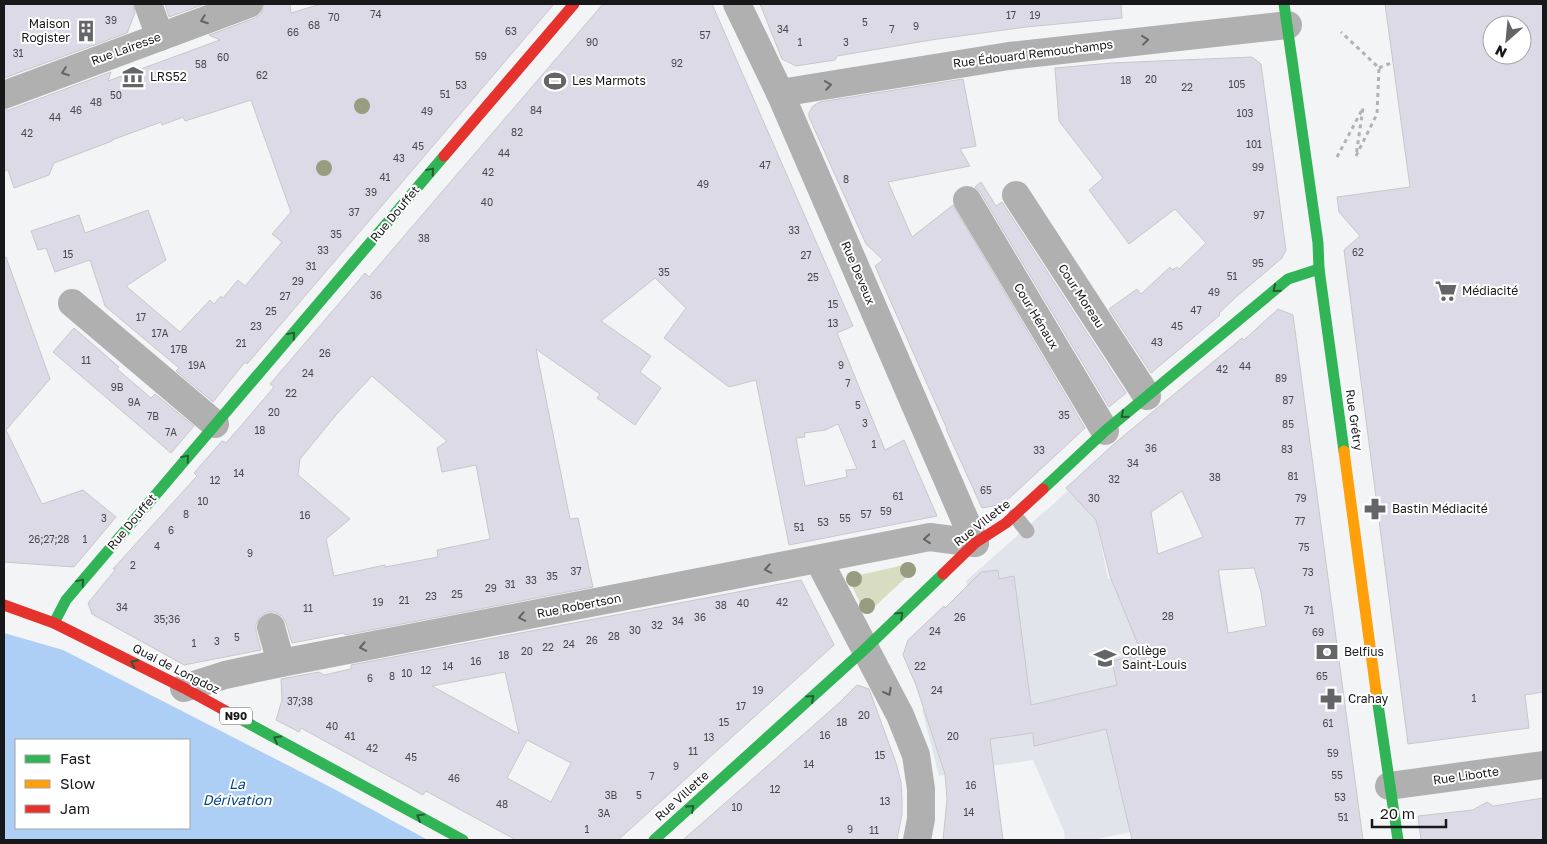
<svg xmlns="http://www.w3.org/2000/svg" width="1547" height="844" viewBox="0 0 1547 844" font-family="'Golos Text',sans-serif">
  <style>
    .built { fill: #e1e4eb }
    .green { fill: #d8dcc1 }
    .water { fill: #adcef5; fill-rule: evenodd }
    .building { fill: #dddae7; stroke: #c7c8c9; fill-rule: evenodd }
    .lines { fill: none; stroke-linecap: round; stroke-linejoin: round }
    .path { stroke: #b1b2b3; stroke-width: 3; stroke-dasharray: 4 4; stroke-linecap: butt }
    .lane { stroke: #b1b0b0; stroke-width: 15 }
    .street { stroke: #b1b0b0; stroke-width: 28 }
    .fast { stroke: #30b455; stroke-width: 11 }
    .slow { stroke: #ff9f0a; stroke-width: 11 }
    .jam { stroke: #e5322d; stroke-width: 11 }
    .tree { fill: #989c80 }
    .oneway { stroke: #646465 }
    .oneway2 { stroke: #235e35 }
    .labels { text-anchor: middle; stroke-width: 4; stroke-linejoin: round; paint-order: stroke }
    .number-label { font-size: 10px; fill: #49484d }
    .shield { fill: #fff; stroke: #5d5d5f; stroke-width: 1 }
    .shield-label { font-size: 11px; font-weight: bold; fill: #18181a }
    .poi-label { font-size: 12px; fill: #18181a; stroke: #fff; text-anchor: start }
    .street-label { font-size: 12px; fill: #18181a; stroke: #fff }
    .water-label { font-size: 14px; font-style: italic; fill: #044787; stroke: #fff }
  </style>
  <rect width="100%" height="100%" fill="#f2f4f6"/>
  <polygon class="built" points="1069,490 1096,520 1108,579 1216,547 1238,695 1271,802 1093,840 1065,840 1064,831 1033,760 984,767 939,776 922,709 924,709 974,628 966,581"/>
  <polygon class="green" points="908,564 913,565 915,568 914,570 871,610 867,612 864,611 851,584 851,577"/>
  <path class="water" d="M4 633 63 650 334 789 428 840H4ZM16 740H189V828H16Z"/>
  <g class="building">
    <polygon points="4,4 133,4 135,13 127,33 4,78"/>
    <polygon points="165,4 205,4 169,17"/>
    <polygon points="264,4 290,4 291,13 321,4 554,4 247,364 245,362 213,402 176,371 179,368 105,306 90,260 55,272 46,248 38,250 31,231 79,215 85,233 148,210 166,260 126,286 180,332 210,300 214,304 221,296 223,298 238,280 245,286 282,242 272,234 291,212 251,100 185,121 183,117 162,125 161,122 112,140 112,141 54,163 49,175 14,188 8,170 4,171 4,110 9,110 111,72 108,81 220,40 209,35 255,18 261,14"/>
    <path d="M603 4H712L853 326 837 333 885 450 904 440 937 516 789 545 756 380 729 387 664 338 686 308 655 278 601 321 651 356 640 372 661 388 635 425 597 398 600 394 536 349 570 519 578 518 593 587 345 635 344 633 292 643 286 623 282 616 275 612H267L260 616 256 624V631L261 650 184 665 92 614 88 603 116 569H113L197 476 194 473 222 441 226 443 240 427 274 387 270 384 365 273 369 277ZM372 376 447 441 437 448 442 472 476 465 490 539 437 550 438 557 385 567V565L334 576 326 539 350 519 298 475 300 459 336 415ZM838 424 857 469 846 470 847 477 805 486 796 438 805 437 804 433 825 430Z"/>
    <polygon points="760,4 1121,4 1122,18 1026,27 931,40 837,56 835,60 796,66 782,59"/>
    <path d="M1385 4H1543V692L1525 695 1529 728 1408 744 1344 250 1360 236 1339 212 1337 197 1410 187ZM1492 25H1522V55H1492Z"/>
    <polygon points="1252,57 1261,64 1286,250 1282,258 1235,298 1219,313 1220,315 1151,373 1109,309 1137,289 1141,294 1170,267 1172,270 1177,267 1179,269 1206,243 1175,209 1129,244 1089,190 1103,178 1059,121 1055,68 1112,63"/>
    <polygon points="963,79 976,146 960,149 970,166 888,182 912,237 953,205 1085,428 1003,504 982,508 946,429 947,429 875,266 883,260 866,244 809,117 809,113 813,106 820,102"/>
    <polygon points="981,182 996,206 1002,202 1126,393 1109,407 980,192 975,187"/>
    <polygon points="4,257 6,257 50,379 6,430 42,504 83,490 116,517 74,567 4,562"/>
    <path d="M1278 309 1293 315 1363 840H1132L1106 729 1034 746 1033 733 990 739 1003 840H943L947 799 945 774 916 685 903 655 908 640 944 606 945 608 981 572 998 570 999 579 1014 576 1031 705 1117 685 1112 661 1142 654 1110 576 1096 520 1066 488 1115 443 1242 338 1244 340ZM1182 491 1203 537 1158 554 1151 512ZM1254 568 1261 592 1266 626 1228 633 1218 570Z"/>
    <polygon points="74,328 119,367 117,369 151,398 155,394 194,426 171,453 53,352"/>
    <path d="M801 580 834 645 618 840H516L426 791 423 795 301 728 299 732 276 720 282 700 281 679 319 672 324 675 351 669V665ZM505 672 519 734 432 686ZM527 740 571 763 551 802 507 778Z"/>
    <polygon points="857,685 869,689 896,763 901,782 902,799 902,814 897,840 683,840 839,703"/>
    <polygon points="1543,798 1543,840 1421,840 1418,816 1473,810 1487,802 1493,806"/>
  </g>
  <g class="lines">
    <g class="path">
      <polyline points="1379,68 1393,62"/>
      <polyline points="1337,157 1363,108 1356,156 1377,114 1379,68 1341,32"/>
    </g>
    <polyline class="lane" points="1015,516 1027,531"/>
    <g class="street">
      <polyline points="148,4 160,37"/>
      <polyline points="737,4 780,93 975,543"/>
      <polyline points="780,93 1009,56 1288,25"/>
      <polyline points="4,95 249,4"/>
      <polyline points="1016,195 1147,396"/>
      <polyline points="967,200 1105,431"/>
      <polyline points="72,303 215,424"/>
      <polyline points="818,559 900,715 916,755 921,789 921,819 917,840"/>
      <polyline points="271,627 281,663"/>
      <polyline points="184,688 225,675 281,663 930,537 975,543"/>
      <polyline points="1389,786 1543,765"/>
    </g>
    <g class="fast">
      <polyline points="1284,4 1318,243 1319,269 1344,451"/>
      <polyline points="1043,489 1105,431 1288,279 1319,269"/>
      <polyline points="54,623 66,600 444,156"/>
      <polyline points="1376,691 1398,840"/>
      <polyline points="233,715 463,840"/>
      <polyline points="654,840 865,649 943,574"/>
    </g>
    <polyline class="slow" points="1344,451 1376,691"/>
    <g class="jam">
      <polyline points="444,156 574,4"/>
      <polyline points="943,574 975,543 1006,523 1043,489"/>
      <polyline points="4,605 54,623 184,688 233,715"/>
    </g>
  </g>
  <g class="tree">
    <circle cx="362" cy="106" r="8"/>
    <circle cx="324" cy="168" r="8"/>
    <circle cx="908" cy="570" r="8"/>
    <circle cx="854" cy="579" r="8"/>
    <circle cx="867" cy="606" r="8"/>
  </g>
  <defs><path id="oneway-chevron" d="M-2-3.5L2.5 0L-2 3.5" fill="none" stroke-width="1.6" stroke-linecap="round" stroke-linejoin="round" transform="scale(1.25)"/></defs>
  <g class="oneway">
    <use href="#oneway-chevron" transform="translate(204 20) rotate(160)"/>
    <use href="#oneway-chevron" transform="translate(1145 40) rotate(-6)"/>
    <use href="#oneway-chevron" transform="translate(65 72) rotate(160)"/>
    <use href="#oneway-chevron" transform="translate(828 85) rotate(-9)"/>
    <use href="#oneway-chevron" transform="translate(927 539) rotate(175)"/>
    <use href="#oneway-chevron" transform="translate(768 569) rotate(169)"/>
    <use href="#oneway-chevron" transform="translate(522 617) rotate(169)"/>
    <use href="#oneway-chevron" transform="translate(363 647) rotate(169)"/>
    <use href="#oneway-chevron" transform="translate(888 692) rotate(62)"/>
  </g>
  <g class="oneway2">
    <use href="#oneway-chevron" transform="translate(431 171) rotate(-50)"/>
    <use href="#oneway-chevron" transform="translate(1276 289) rotate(140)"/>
    <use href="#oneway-chevron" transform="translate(292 335) rotate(-50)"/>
    <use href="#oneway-chevron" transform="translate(1124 415) rotate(140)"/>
    <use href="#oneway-chevron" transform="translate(186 458) rotate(-50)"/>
    <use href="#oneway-chevron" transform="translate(81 582) rotate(-50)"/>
    <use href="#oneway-chevron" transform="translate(900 615) rotate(-44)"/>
    <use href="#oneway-chevron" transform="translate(134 663) rotate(-153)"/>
    <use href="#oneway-chevron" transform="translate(811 698) rotate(-42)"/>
    <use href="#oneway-chevron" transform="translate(277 739) rotate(-151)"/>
    <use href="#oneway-chevron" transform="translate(691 808) rotate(-42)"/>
    <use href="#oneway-chevron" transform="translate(420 817) rotate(-151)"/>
  </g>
  <defs>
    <g id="building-bare" transform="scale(1.725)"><path d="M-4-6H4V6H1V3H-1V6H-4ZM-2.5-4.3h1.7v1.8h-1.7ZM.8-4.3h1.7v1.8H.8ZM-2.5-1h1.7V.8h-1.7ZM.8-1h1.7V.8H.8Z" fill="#646567" stroke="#fff" stroke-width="2.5" paint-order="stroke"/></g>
    <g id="museum-bare" transform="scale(1.725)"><path d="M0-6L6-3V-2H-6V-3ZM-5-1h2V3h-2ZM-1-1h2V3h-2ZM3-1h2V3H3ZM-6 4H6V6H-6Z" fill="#646567" stroke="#fff" stroke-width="2.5" paint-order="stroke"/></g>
    <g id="stadium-bare" transform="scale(1.725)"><path d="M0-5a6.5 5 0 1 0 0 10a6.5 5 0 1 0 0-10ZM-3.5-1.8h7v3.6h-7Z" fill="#646567" stroke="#fff" stroke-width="2.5" paint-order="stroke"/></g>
    <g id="supermarket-bare" transform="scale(1.725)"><path d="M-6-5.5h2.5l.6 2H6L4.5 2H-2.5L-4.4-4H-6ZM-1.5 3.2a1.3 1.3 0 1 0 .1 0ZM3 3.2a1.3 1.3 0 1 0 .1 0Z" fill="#646567" stroke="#fff" stroke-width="2.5" paint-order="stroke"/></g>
    <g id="pharmacy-bare" transform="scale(1.725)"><path d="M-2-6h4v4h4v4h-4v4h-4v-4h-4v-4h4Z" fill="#646567" stroke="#fff" stroke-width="2.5" paint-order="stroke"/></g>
    <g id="bank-bare" transform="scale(1.725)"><path d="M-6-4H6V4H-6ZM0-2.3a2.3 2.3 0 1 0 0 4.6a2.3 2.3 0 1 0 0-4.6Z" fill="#646567" stroke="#fff" stroke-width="2.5" paint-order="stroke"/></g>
    <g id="school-bare" transform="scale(1.725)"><path d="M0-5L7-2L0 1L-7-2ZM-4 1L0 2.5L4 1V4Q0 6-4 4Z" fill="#646567" stroke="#fff" stroke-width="2.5" paint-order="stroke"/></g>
  </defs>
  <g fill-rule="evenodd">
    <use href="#building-bare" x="86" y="31"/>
    <use href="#museum-bare" x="133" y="77"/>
    <use href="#stadium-bare" x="555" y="81"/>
    <use href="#supermarket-bare" x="1446" y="291"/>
    <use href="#pharmacy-bare" x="1375" y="509"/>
    <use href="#bank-bare" x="1327" y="652"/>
    <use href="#school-bare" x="1105" y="658"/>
    <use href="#pharmacy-bare" x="1331" y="699"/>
  </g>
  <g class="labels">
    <g class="number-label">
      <text x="376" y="18">74</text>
      <text x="1011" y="19">17</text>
      <text x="1035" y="19">19</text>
      <text x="334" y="21">70</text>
      <text x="111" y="24">39</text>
      <text x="865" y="26">5</text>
      <text x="314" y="29">68</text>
      <text x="916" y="30">9</text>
      <text x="783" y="33">34</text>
      <text x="892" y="33">7</text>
      <text x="511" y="35">63</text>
      <text x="293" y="36">66</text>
      <text x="705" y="39">57</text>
      <text x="592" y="46">90</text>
      <text x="800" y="46">1</text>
      <text x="846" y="46">3</text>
      <text x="18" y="57">31</text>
      <text x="481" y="60">59</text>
      <text x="223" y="61">60</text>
      <text x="677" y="67">92</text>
      <text x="201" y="68">58</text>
      <text x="262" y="79">62</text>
      <text x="1151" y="83">20</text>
      <text x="1126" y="84">18</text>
      <text x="1237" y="88">105</text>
      <text x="461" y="89">53</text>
      <text x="1187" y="91">22</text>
      <text x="445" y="98">51</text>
      <text x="116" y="99">50</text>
      <text x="96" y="106">48</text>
      <text x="76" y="114">46</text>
      <text x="536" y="114">84</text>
      <text x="427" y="115">49</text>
      <text x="1245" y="117">103</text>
      <text x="55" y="121">44</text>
      <text x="517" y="136">82</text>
      <text x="27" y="137">42</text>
      <text x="1254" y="148">101</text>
      <text x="418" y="150">45</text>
      <text x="504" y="157">44</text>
      <text x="399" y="162">43</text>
      <text x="765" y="169">47</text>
      <text x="1258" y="171">99</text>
      <text x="488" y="176">42</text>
      <text x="385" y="181">41</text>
      <text x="846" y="183">8</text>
      <text x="703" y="188">49</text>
      <text x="371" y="196">39</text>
      <text x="487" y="206">40</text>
      <text x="354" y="216">37</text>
      <text x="1259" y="219">97</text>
      <text x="794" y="234">33</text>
      <text x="336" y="238">35</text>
      <text x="424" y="242">38</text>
      <text x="323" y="254">33</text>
      <text x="1358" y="256">62</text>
      <text x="68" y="258">15</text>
      <text x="806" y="259">27</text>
      <text x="1258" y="267">95</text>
      <text x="311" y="270">31</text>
      <text x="664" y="276">35</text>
      <text x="1232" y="280">51</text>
      <text x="813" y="281">25</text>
      <text x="298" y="285">29</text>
      <text x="1214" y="296">49</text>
      <text x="376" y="299">36</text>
      <text x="285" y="300">27</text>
      <text x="833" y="308">15</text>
      <text x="1196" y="314">47</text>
      <text x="271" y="315">25</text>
      <text x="141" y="321">17</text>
      <text x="833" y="327">13</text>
      <text x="256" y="330">23</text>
      <text x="1177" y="330">45</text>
      <text x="160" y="337">17A</text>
      <text x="1157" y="346">43</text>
      <text x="241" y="347">21</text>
      <text x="179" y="353">17B</text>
      <text x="325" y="357">26</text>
      <text x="86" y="364">11</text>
      <text x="197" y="369">19A</text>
      <text x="841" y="369">9</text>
      <text x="1245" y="370">44</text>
      <text x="1222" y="373">42</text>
      <text x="308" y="377">24</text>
      <text x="1281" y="382">89</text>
      <text x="848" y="387">7</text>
      <text x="117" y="391">9B</text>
      <text x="291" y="397">22</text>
      <text x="1288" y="404">87</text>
      <text x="134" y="406">9A</text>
      <text x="858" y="409">5</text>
      <text x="274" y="416">20</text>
      <text x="1064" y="419">35</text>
      <text x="153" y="420">7B</text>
      <text x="865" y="427">3</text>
      <text x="1288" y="428">85</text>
      <text x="260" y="434">18</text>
      <text x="171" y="436">7A</text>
      <text x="874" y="448">1</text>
      <text x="1151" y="452">36</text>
      <text x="1287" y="453">83</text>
      <text x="1039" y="454">33</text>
      <text x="1133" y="467">34</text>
      <text x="239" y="477">14</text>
      <text x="1293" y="480">81</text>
      <text x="1215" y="481">38</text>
      <text x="1114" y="483">32</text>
      <text x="215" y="484">12</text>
      <text x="986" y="494">65</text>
      <text x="898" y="500">61</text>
      <text x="1094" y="502">30</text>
      <text x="1301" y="502">79</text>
      <text x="203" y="505">10</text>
      <text x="886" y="515">59</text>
      <text x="186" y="518">8</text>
      <text x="866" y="518">57</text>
      <text x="305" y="519">16</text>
      <text x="104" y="522">3</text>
      <text x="845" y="522">55</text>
      <text x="1300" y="525">77</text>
      <text x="823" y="526">53</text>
      <text x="799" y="531">51</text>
      <text x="171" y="534">6</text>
      <text x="49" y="543">26;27;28</text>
      <text x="85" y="543">1</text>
      <text x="157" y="550">4</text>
      <text x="1304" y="551">75</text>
      <text x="250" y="557">9</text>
      <text x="133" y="569">2</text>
      <text x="576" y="575">37</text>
      <text x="1308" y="576">73</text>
      <text x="552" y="580">35</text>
      <text x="531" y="584">33</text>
      <text x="510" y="588">31</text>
      <text x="491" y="592">29</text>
      <text x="457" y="598">25</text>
      <text x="431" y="600">23</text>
      <text x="404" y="604">21</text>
      <text x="378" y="606">19</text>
      <text x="782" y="606">42</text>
      <text x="743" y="607">40</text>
      <text x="721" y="609">38</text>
      <text x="122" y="611">34</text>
      <text x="308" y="612">11</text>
      <text x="1309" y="614">71</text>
      <text x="1168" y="620">28</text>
      <text x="700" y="621">36</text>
      <text x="960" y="621">26</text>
      <text x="167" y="623">35;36</text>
      <text x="678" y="625">34</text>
      <text x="657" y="629">32</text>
      <text x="635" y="634">30</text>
      <text x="935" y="635">24</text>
      <text x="1318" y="636">69</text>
      <text x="614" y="640">28</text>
      <text x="237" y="641">5</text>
      <text x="592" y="644">26</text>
      <text x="217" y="645">3</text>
      <text x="194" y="647">1</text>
      <text x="569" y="648">24</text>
      <text x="548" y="651">22</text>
      <text x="527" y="655">20</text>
      <text x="504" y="659">18</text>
      <text x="476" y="665">16</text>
      <text x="448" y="670">14</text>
      <text x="920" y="670">22</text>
      <text x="426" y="674">12</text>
      <text x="407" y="677">10</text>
      <text x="392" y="680">8</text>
      <text x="1322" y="680">65</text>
      <text x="370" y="682">6</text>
      <text x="758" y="694">19</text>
      <text x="937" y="694">24</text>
      <text x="1474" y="702">1</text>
      <text x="300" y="705">37;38</text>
      <text x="741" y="710">17</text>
      <text x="864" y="719">20</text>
      <text x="724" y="726">15</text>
      <text x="842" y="726">18</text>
      <text x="1328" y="727">61</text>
      <text x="332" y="730">40</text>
      <text x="825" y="739">16</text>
      <text x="350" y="740">41</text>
      <text x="953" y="740">20</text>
      <text x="709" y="741">13</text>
      <text x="372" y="752">42</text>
      <text x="693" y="755">11</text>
      <text x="1333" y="757">59</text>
      <text x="880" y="759">15</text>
      <text x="411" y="761">45</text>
      <text x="809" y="768">14</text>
      <text x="676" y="770">9</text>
      <text x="1337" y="779">55</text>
      <text x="652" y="780">7</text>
      <text x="454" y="782">46</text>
      <text x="971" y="789">16</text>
      <text x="775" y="793">12</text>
      <text x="611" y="799">3B</text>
      <text x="639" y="799">5</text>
      <text x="1340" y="801">53</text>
      <text x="885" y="805">13</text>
      <text x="502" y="808">48</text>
      <text x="737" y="811">10</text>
      <text x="969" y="816">14</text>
      <text x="604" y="817">3A</text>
      <text x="1343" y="821">51</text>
      <text x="587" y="833">1</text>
      <text x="850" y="833">9</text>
      <text x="874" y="834">11</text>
    </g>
    <rect class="shield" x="220" y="707.5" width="32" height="17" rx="4"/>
    <g class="shield-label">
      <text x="236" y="720">N90</text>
    </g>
    <g class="poi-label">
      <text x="70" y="28" text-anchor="end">Maison<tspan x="70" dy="14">Rogister</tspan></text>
      <text x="150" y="81">LRS52</text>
      <text x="572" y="85">Les Marmots</text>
      <text x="1462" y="295">Médiacité</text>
      <text x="1392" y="513">Bastin Médiacité</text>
      <text x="1122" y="655">Collège<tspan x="1122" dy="14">Saint-Louis</tspan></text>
      <text x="1344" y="656">Belfius</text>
      <text x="1348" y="703">Crahay</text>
    </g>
    <g class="street-label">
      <text transform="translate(126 49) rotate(-20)" y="4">Rue Lairesse</text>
      <text transform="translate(1033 54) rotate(-7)" y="4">Rue Édouard Remouchamps</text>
      <text transform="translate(395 214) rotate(-50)" y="4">Rue Douffet</text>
      <text transform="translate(858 273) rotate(67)" y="4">Rue Deveux</text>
      <text transform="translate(1081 296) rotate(57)" y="4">Cour Moreau</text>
      <text transform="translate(1036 316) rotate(59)" y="4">Cour Hénaux</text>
      <text transform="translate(1354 420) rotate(82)" y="4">Rue Grétry</text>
      <text transform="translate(132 522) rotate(-50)" y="4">Rue Douffet</text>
      <text transform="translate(982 523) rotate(-38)" y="4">Rue Villette</text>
      <text transform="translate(579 606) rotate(-11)" y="4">Rue Robertson</text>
      <text transform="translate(176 669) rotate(27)" y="4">Quai de Longdoz</text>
      <text transform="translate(1466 776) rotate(-8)" y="4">Rue Libotte</text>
      <text transform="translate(682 796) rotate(-42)" y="4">Rue Villette</text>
    </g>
    <g class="water-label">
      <text x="237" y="789">La<tspan x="237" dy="16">Dérivation</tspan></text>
    </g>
  </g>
  <rect width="1547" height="844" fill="none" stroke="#18181a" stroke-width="10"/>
  <rect x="15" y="739" width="175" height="90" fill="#ffffff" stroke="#a3a3a3"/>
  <rect x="25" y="755" width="25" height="8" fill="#30b455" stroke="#a3a3a3"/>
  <text x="60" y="764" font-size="15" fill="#18181a">Fast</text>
  <rect x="25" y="780" width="25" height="8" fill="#ff9f0a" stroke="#a3a3a3"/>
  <text x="60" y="789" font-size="15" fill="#18181a">Slow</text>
  <rect x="25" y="805" width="25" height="8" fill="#e5322d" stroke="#a3a3a3"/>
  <text x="60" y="814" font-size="15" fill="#18181a">Jam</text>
  <g transform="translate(1507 40) rotate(207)"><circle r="24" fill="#ffffff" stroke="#a3a3a3"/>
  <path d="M0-4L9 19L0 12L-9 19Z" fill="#646567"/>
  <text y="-8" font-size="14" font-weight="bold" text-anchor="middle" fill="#18181a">N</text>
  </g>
  <path d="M1372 819v8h74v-8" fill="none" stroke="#18181a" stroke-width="2.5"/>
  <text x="1380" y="819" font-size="15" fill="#18181a" stroke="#ffffff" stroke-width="4" paint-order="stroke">20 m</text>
</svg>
